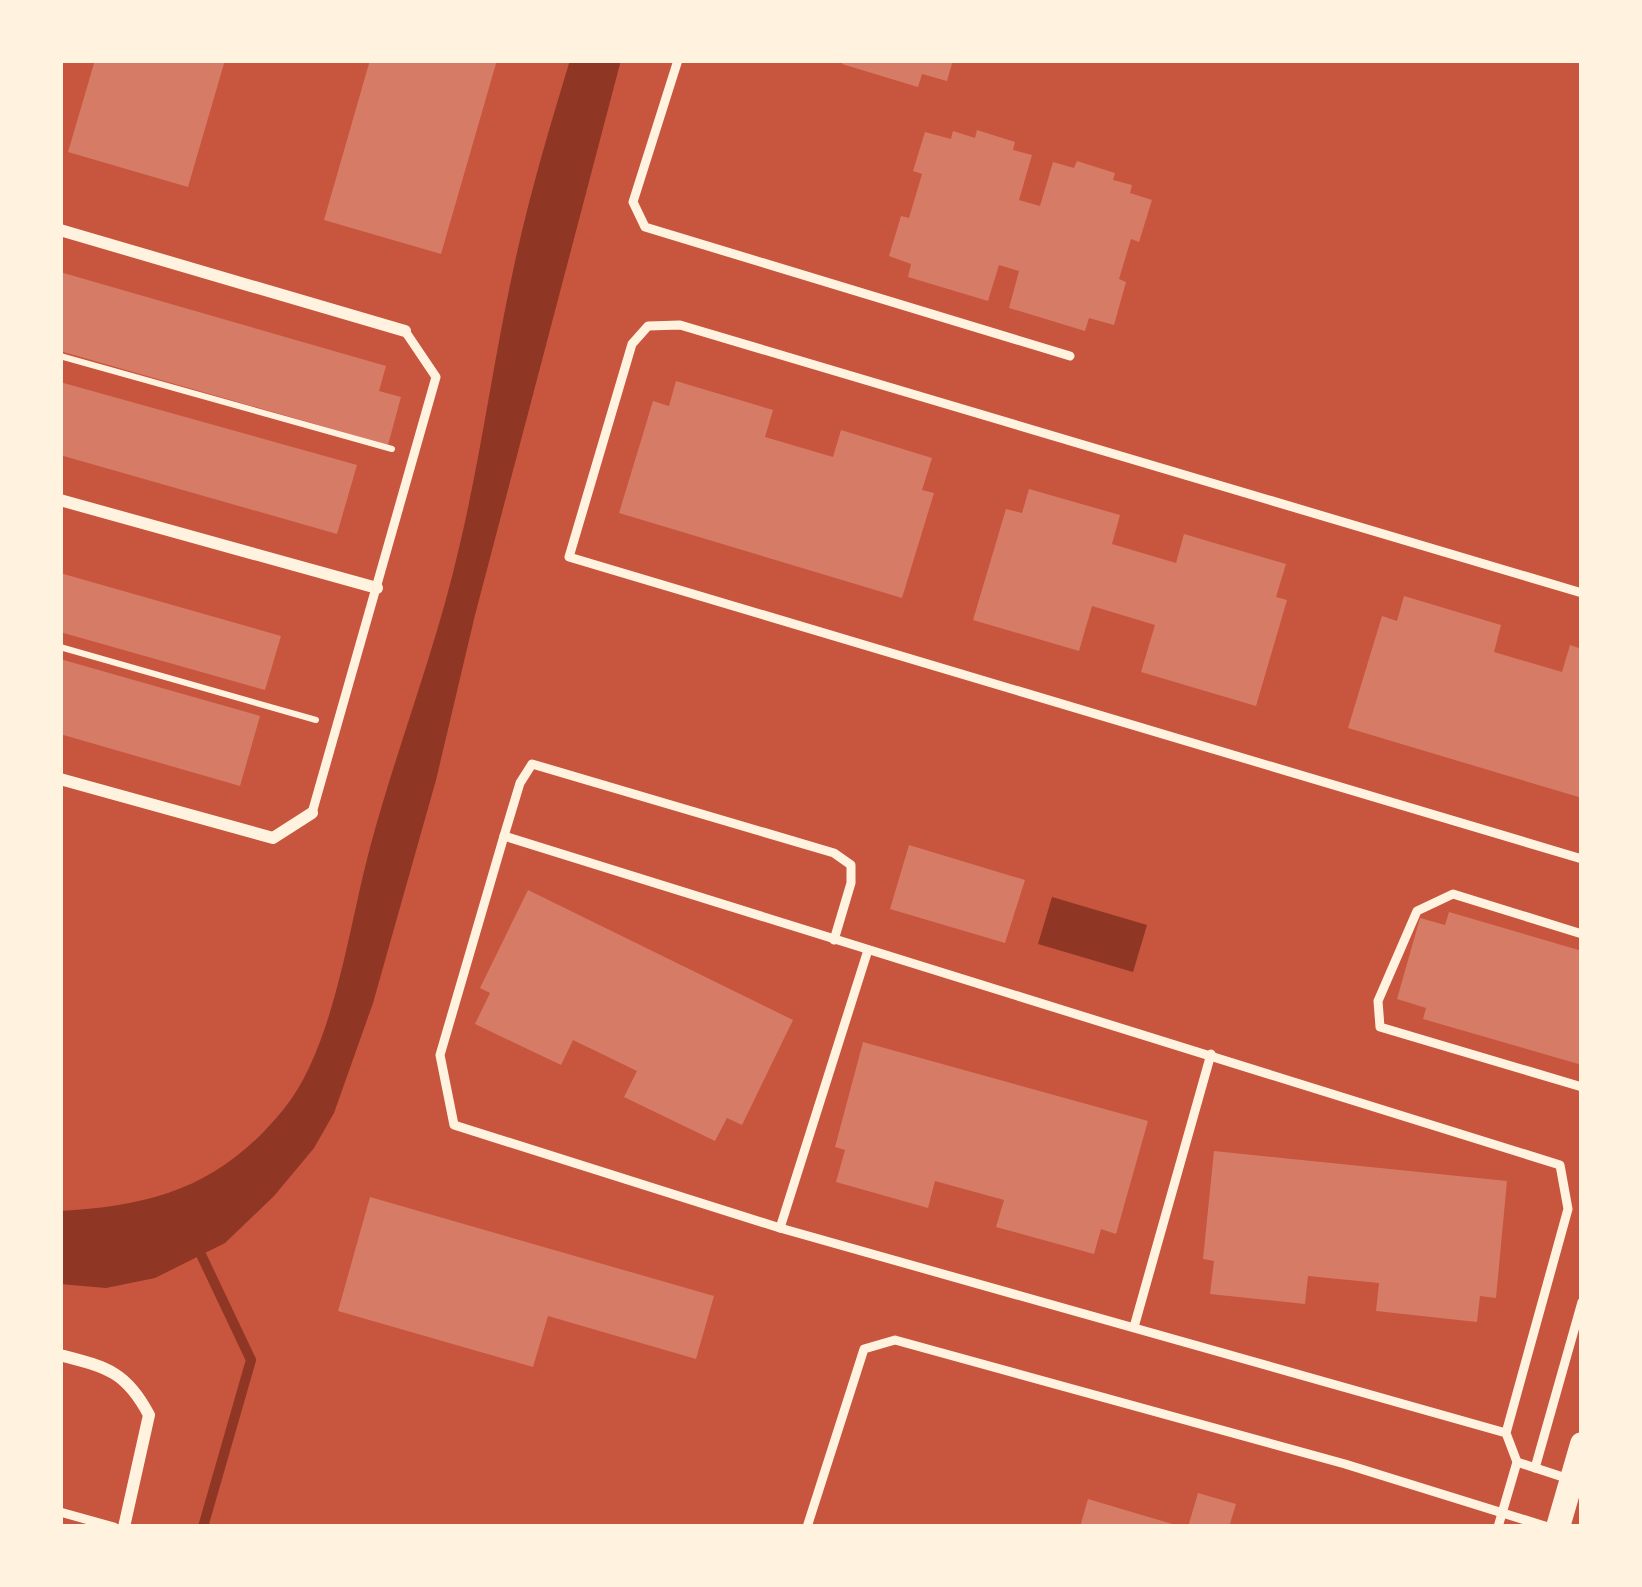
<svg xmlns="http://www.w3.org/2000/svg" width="1642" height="1587" viewBox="0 0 1642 1587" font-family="Rubik,sans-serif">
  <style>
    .water { fill: #8f3625 }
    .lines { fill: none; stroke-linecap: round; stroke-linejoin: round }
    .stream { stroke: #8f3625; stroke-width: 10 }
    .building { fill: #d67c66 }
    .path { stroke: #fff3e0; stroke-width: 6 }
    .service { stroke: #fff3e0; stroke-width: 9 }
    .minor { stroke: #fff3e0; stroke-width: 12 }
    .secondary { stroke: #fff3e0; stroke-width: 24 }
  </style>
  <rect width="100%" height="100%" fill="#c8553d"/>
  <g class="water">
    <path d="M570 60H621L475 615 436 780 373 1003 334 1113 314 1148 274 1196 225 1243 155 1278 106 1288 60 1284V1211C155 1206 221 1186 283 1110 335 1047 349 923 371 844 398 744 436 649 459 548 481 456 493 363 513 271 528 200 549 129 570 60Z"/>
    <polygon points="1052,897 1147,925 1133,972 1038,944"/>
  </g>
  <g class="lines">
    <polyline class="stream" points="196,1244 251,1360 203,1527"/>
  </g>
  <g class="building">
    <polygon points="95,60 225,60 188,187 68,152"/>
    <polygon points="370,60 497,60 441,254 324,220"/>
    <polygon points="843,60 953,60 947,81 922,74 918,87 842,64"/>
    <polygon points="977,130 1015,142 1013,150 1032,155 1019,200 1040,206 1053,162 1074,168 1077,161 1115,173 1113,180 1132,185 1130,193 1152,200 1139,242 1131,239 1119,279 1126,282 1114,325 1089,318 1085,331 1009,308 1019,271 999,265 988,301 908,277 911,264 889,256 901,216 909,218 922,174 913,171 925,132 951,139 953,131 975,138"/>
    <polygon points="60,272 386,366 379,391 401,397 388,445 60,351"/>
    <polygon points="676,381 773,410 765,437 833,457 841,430 932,458 922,490 934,493 902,598 619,513 653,401 669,406"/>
    <polygon points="60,382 357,465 337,534 60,455"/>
    <polygon points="1029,489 1120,515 1112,544 1176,563 1184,534 1286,564 1276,597 1287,600 1256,706 1141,672 1155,625 1092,606 1079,651 973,620 1006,509 1022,513"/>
    <polygon points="60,573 281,636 265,690 60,632"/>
    <polygon points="1404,596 1501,625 1494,652 1562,672 1570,645 1582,649 1582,798 1348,728 1382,616 1397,621"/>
    <polygon points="60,659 260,716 240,786 60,734"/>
    <polygon points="909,845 1025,880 1005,943 890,909"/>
    <polygon points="528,890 793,1020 742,1125 727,1118 715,1141 624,1097 637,1071 573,1040 561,1065 475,1024 490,993 480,988"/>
    <polygon points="1449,912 1582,951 1582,1065 1423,1019 1426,1008 1397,999 1420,918 1445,925"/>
    <polygon points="863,1042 1148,1121 1116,1234 1101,1229 1094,1254 996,1227 1004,1200 935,1181 928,1208 836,1182 845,1150 835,1147"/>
    <polygon points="1214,1151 1507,1181 1496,1298 1480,1296 1477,1322 1376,1311 1379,1283 1308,1276 1305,1304 1210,1294 1214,1261 1203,1259"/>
    <polygon points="370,1197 714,1296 696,1359 548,1316 533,1367 338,1311"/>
    <polygon points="1198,1493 1236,1504 1229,1527 1188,1527"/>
    <polygon points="1088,1499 1179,1526 1179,1527 1080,1527"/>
  </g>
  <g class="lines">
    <g class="path">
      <polyline points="60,356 392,449"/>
      <polyline points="60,647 316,720"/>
    </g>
    <g class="service">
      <polyline points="678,60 633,202 645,227 1070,356"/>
      <polyline points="1582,593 680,325 648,326 632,344 569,557 1582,859"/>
      <polyline points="312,813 436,377 405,331"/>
      <polyline points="504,836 520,783 532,764 834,853 851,865 851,883 834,940"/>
      <polyline points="1582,934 1453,894 1417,911 1378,1001 1380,1027 1582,1087"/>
      <polyline points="780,1228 868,950"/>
      <polyline points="1134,1327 1211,1054"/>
      <polyline points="1517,1462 1569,1479"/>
      <polyline points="1535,1468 1582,1302"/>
      <polyline points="60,1512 114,1527"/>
      <polyline points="807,1527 864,1349 895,1340 1345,1464 1548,1527"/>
      <polyline points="1498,1527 1517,1462 1506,1433 780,1228 454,1125 440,1055 504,836 1560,1165 1568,1209 1506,1433"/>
    </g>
    <g class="minor">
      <polyline points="60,230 405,331"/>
      <polyline points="60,500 377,588"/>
      <polyline points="60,779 273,838 312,813"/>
      <path d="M60 1355C106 1367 126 1371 149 1415L124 1527"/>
    </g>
    <polyline class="secondary" points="1558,1527 1582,1444"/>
  </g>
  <rect width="1642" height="1587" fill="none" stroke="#fff3e0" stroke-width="126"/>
</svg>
